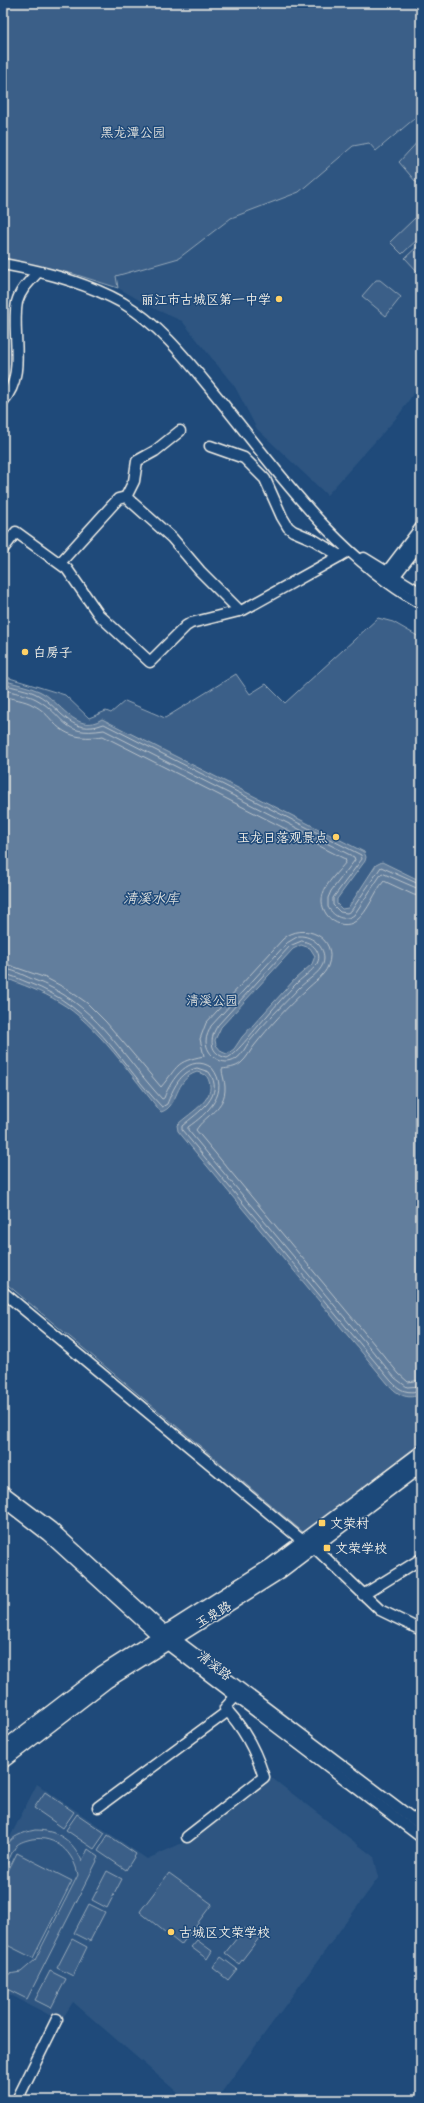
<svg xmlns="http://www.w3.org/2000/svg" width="424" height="2103" viewBox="0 0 424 2103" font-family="Sriracha,'LXGW WenKai TC',sans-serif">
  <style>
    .built { fill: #2d5581 }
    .green { fill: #3a5f88; stroke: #97a8b8 }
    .water { fill: #627e9d; stroke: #9cacbb; fill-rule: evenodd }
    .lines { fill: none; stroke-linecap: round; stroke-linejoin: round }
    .shore { stroke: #bac3ca; stroke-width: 1 }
    .minor-casing { stroke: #f4f1e8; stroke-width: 13 }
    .major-casing { stroke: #f4f1e8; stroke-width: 16 }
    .minor { stroke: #1f4a7a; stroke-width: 10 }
    .major { stroke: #1f4a7a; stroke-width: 13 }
    .poi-dot { fill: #ffd166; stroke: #1f4a7a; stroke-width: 1.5 }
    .labels { text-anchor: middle; stroke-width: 3; stroke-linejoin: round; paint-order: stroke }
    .park-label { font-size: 13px; fill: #e1e2de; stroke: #1f4a7a }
    .poi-label { font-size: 13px; fill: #f4f1e8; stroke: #1f4a7a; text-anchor: start }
    .street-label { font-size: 13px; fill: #f4f1e8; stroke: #1f4a7a }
    .water-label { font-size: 14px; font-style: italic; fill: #dee0dd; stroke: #1f4a7a }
  </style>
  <rect width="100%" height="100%" fill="#1f4a7a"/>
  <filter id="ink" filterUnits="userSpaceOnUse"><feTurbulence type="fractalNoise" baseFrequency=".025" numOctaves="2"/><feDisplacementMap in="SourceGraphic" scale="8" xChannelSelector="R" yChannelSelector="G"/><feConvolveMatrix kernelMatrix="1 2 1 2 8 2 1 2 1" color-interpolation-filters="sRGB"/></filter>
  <g filter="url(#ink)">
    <g class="built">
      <polygon points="421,113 421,382 399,415 327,495 257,429 235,387 182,321 157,310 118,288 116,276 179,258 231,218 299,192 353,146 369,143 377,151"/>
      <polygon points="272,1778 374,1857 379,1877 216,2100 186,2100 73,2002 61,2021 3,1991 3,1843 7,1836 10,1837 37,1784 147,1859 189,1840"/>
    </g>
    <g class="green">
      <polygon points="3,3 421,3 421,113 376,151 369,143 353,146 299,192 231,218 179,258 116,276 118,288 74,274 3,258"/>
      <polygon points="421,138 421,188 399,162"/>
      <polygon points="415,218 421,225 421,236 402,254 390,242"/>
      <polygon points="421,243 421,267 417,271 405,258"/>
      <polygon points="376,280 380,280 401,297 386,316 362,296"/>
      <polygon points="378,618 393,622 421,638 421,1443 304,1533 3,1281 3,676 65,695 89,718 106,711 111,713 125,701 165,718 236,674 250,694 266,684 285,703"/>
      <polygon points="45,1792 74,1812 63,1828 34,1808"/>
      <polygon points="77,1814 105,1833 94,1849 66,1830"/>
      <path d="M35 1830C58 1830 73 1841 82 1861L88 1849 99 1857 27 1999 3 1987V1975L21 1972 35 1960 78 1875C74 1853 56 1835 32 1839 27 1840 20 1842 17 1845 11 1852 7 1865 3 1873 3 1846 6 1836 35 1830Z"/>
      <polygon points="108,1835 136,1854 126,1870 98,1851"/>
      <polygon points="17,1853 72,1881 33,1958 3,1943 3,1881"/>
      <polygon points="107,1871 122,1879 107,1908 92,1900"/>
      <polygon points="169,1873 212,1904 181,1945 140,1912 141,1910"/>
      <polygon points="89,1904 105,1912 90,1941 74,1933"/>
      <polygon points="245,1928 259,1938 239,1964 225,1953"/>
      <polygon points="72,1939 87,1947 73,1976 57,1968"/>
      <polygon points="197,1940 212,1951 207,1959 191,1947"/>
      <polygon points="221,1957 237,1969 228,1980 213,1968"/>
      <polygon points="50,1971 66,1979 51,2008 35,2000"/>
    </g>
    <path class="water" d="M3 680C15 684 28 686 39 691 60 700 76 736 102 719L364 852 366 857 365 861 337 899V904L342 909 348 908 376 865 382 862 421 881V1394C407 1401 397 1394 388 1384L178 1131 177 1125C191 1111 221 1098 206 1075L197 1072C174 1079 179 1107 161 1112 133 1078 96 1023 59 1002 42 991 22 985 3 977ZM301 945 310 948 315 956 312 964 295 979 242 1037 234 1049 227 1054 222 1052 216 1045 215 1040 221 1027 293 949Z"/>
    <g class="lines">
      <g class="shore">
        <path d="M3 684C14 688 28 689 38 695 57 705 68 730 92 727 96 727 100 725 104 724L361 855 362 859 333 898V905L340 912 347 913 351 911 381 867 421 885"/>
        <path d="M3 689C13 693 27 694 36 699 67 716 60 737 104 730L354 857 355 860 331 891 328 898V907C334 917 344 922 354 915L382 873 421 890"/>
        <path d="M3 696C12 699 25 700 33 705 42 709 48 716 54 723 68 738 85 739 103 736L345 859 346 862C338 872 326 883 323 894 317 913 339 933 356 921 369 911 374 892 384 881L414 895 421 896"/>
        <path d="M299 936C313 935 328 949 323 964 319 974 307 980 299 988 283 1005 264 1023 249 1042 245 1048 242 1055 236 1059 223 1068 206 1055 206 1041 206 1036 209 1031 211 1026L287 943Z"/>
        <path d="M302 941C308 942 314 945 317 951 325 965 304 975 296 984 286 994 276 1005 267 1016 258 1025 236 1055 227 1058 209 1054 209 1038 218 1025L290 946Z"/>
        <path d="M3 963 46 978 67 989 87 1003 106 1022 161 1087C179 1066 174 1062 204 1056L200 1039 206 1023 283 939C303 921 339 937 328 966 324 976 314 982 306 990 288 1006 269 1027 254 1046 250 1051 247 1058 241 1063 235 1068 228 1068 222 1069 222 1075 225 1081 225 1087 226 1109 205 1115 196 1130L399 1374 408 1382 421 1380"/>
        <path d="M3 969C12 969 23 975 32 979 96 1003 118 1051 162 1099L164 1098C171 1079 190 1052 212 1068 231 1092 207 1114 188 1127V1130L395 1378 407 1387 421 1386"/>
        <path d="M3 974C12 975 21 980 29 983 95 1008 116 1059 162 1107L167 1104C173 1089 180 1072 197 1068L209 1072C226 1096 198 1112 182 1126V1130L391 1381C401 1392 407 1393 421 1391"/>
      </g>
      <g class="minor-casing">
        <g id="minor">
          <path d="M3 264C42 271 89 284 123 303 163 327 190 364 219 399 279 473 336 556 421 604"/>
          <path d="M3 401C27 375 11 333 17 302 20 290 30 281 38 272"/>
          <polyline points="210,446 244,458 265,479 282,517 288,527 293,531 314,540 340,556"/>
          <polyline points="126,497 134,481 137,461 155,451 180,431"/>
          <polyline points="3,549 16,532 67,569 99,615 150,662 186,626 191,623 243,610 349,551"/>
          <polyline points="364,558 421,593"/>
          <polyline points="60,563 118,499 126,497 172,538 200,571 240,611"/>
          <polyline points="383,577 421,527"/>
          <polyline points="390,582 421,542"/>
          <polyline points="3,1292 304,1542"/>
          <polyline points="3,1491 52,1528 167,1633 421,1825"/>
          <polyline points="3,1501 47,1535 162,1640 421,1837"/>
          <polyline points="314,1547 380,1610 421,1630"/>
          <polyline points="363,1595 421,1559"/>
          <polyline points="98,1807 228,1711"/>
          <path d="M187 1837 264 1777C256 1752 243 1727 225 1708L235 1697"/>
          <polyline points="17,2100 57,2019"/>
        </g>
      </g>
      <g class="major-casing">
        <g id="major">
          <polyline points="3,1749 102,1673 272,1565 421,1453"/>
          <polyline points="3,1761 107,1681 278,1573 421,1465"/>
        </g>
      </g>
      <use href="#minor" class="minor"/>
      <use href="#major" class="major"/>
    </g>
  </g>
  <g class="poi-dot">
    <circle cx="279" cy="299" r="4"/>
    <circle cx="25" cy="652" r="4"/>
    <circle cx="336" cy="837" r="4"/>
    <rect x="318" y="1519" width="8" height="8" rx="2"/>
    <rect x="323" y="1544" width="8" height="8" rx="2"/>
    <circle cx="171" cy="1932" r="4"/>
  </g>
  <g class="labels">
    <g class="park-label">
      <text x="133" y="137">黑龙潭公园</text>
      <text x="212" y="1005">清溪公园</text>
    </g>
    <g class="poi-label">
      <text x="271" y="304" text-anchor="end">丽江市古城区第一中学</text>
      <text x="33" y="657">白房子</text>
      <text x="328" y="842" text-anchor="end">玉龙日落观景点</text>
      <text x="330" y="1528">文荣村</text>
      <text x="335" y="1553">文荣学校</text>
      <text x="179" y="1937">古城区文荣学校</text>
    </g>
    <g class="street-label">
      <text transform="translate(213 1614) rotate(-31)" y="5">玉泉路</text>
      <text transform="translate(215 1665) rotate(38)" y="5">清溪路</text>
    </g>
    <g class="water-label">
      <text x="151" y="903">清溪水库</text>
    </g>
  </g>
  <rect width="424" height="2103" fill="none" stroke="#1f4a7a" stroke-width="16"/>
  <rect x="8" y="8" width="408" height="2087" fill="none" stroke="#f4f1e8" stroke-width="1.5" filter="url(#ink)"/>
</svg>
